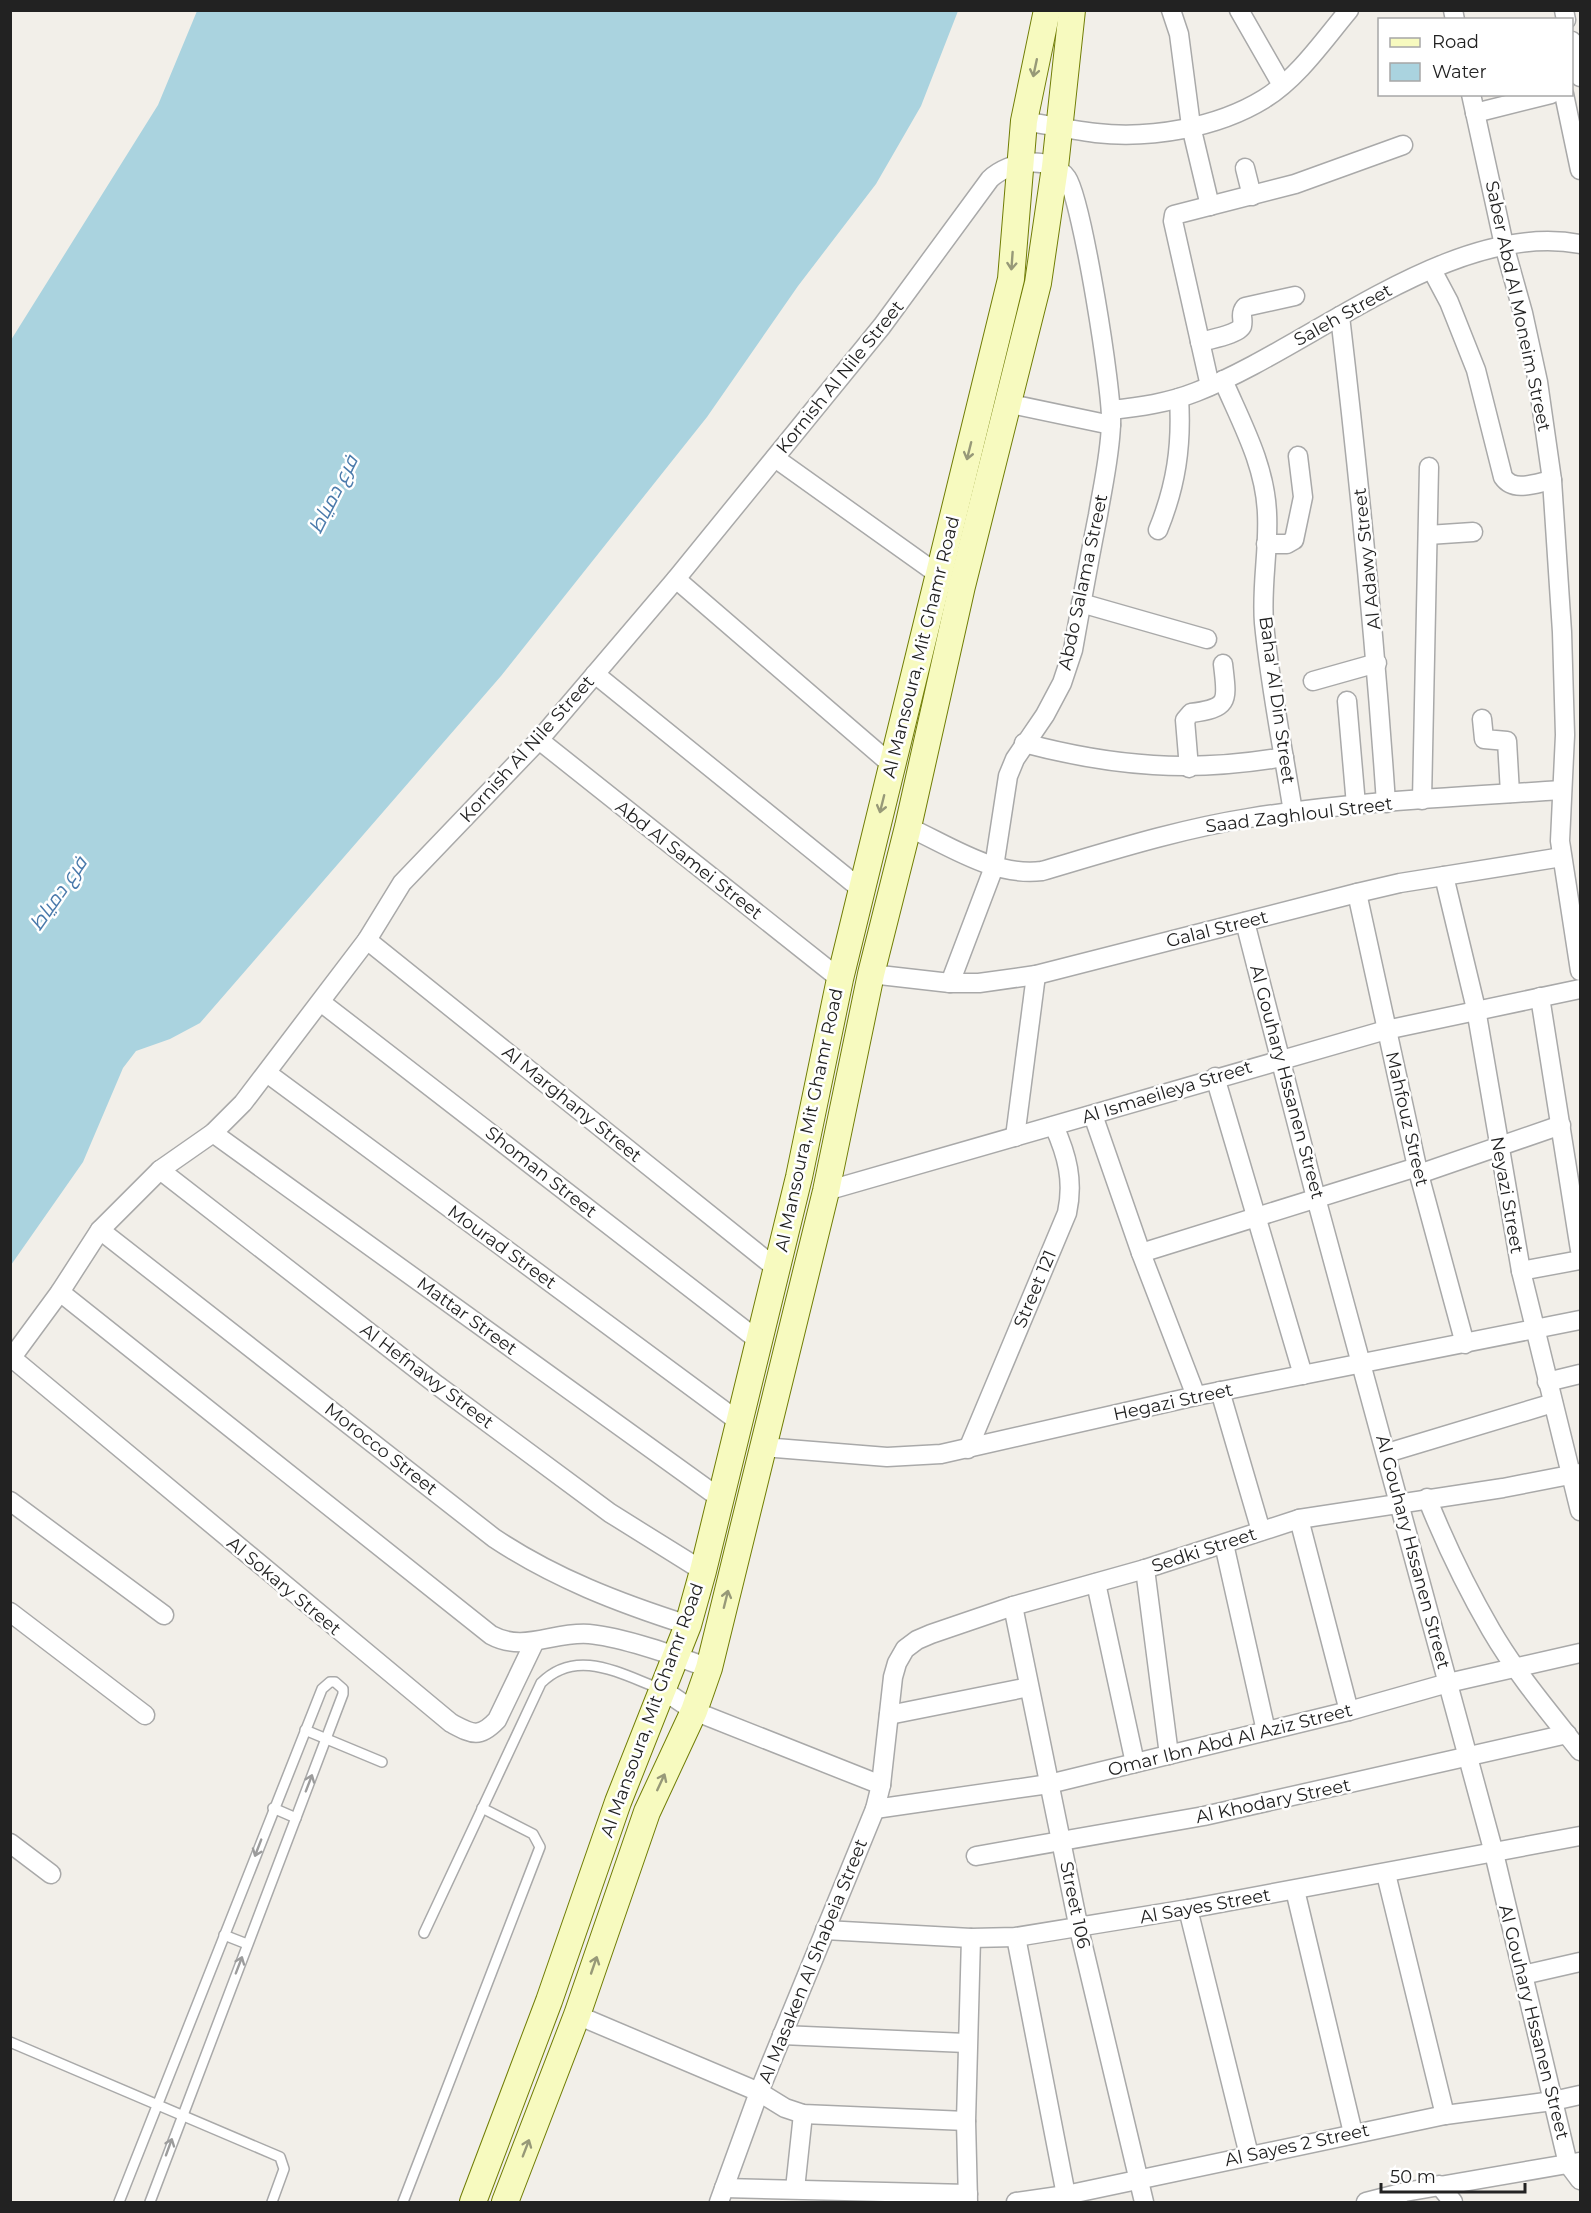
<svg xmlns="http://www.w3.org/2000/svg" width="1591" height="2213" viewBox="0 0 1591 2213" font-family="Montserrat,Cairo,sans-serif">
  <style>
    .water { fill: #aad3df }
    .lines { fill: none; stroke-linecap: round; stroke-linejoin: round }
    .lane-casing { stroke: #a9a9a9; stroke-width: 12 }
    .street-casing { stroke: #a9a9a9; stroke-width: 21 }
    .secondary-casing { stroke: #707d05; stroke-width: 28 }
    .lane { stroke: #fff; stroke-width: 9 }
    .street { stroke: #fff; stroke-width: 18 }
    .secondary { stroke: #f7fabf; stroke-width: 26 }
    .oneway { stroke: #979978 }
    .oneway2 { stroke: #9c9c9c }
    .labels { text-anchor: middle; stroke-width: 5; stroke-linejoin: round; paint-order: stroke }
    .street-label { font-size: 18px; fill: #222; stroke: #fff }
    .water-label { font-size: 20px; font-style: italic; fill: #4a7aab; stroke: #fff }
  </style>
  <rect width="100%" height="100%" fill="#f2efe9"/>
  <polygon class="water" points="197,11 958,11 921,106 876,184 798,286 707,417 501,676 200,1023 170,1039 136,1051 123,1068 83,1162 11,1265 11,340 158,105"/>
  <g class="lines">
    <g class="lane-casing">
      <g id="lane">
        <polyline points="305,1730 382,1762"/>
        <polyline points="273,1808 296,1818"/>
        <path d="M424 1933 541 1683C577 1647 620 1674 661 1689"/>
        <polyline points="224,1935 247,1944"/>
        <polyline points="10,2042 280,2157 284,2169 272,2202"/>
        <polyline points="119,2202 322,1689 330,1682 335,1682 343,1689 343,1694 150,2202"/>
        <polyline points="403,2202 540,1847 533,1834 482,1808"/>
      </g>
    </g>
    <g class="street-casing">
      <g id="street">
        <polyline points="1171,10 1179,34 1191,126 1210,206"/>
        <polyline points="1239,10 1282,85"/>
        <polyline points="1453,10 1455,20"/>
        <polyline points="1564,10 1566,20"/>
        <polyline points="1572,41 1580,77"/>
        <polyline points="1471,94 1504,245 1523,313 1538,382 1552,480 1562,632 1565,735 1560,841 1580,971"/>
        <polyline points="1564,94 1580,170"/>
        <polyline points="1475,113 1551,94"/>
        <path d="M1024 121C1047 125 1072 130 1096 133 1150 139 1217 128 1264 99 1298 78 1323 41 1349 10"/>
        <polyline points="1245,168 1252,196"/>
        <path d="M1432 270 1449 302 1476 370 1503 477C1514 493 1536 483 1552 480"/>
        <path d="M1340 316C1359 478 1375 640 1386 803"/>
        <path d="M1200 342C1208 340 1239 334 1242 326 1244 318 1239 314 1245 307L1295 296"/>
        <path d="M1223 380C1242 424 1265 465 1267 513 1269 550 1261 586 1264 623 1270 686 1283 749 1293 812"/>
        <polyline points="1210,386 1173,221 1174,215 1295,184 1403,145"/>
        <polyline points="1006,403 1111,425"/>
        <path d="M1111 410C1140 407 1168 403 1196 392 1310 348 1452 220 1580 244"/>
        <polyline points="775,458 939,575"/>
        <path d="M1158 530C1176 486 1182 446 1179 398"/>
        <polyline points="1428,535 1473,532"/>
        <polyline points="1266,544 1287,544 1294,540 1303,497 1298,456"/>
        <polyline points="676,579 892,765"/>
        <polyline points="1081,603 1207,639"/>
        <polyline points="595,674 862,890"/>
        <polyline points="1313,681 1377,663"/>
        <polyline points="1347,701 1356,805"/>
        <polyline points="1482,719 1484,739 1507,741 1510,793"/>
        <polyline points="539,740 840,979"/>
        <path d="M1024 743C1114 767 1192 773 1284 757"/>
        <path d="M1189 768 1185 720 1191 713C1231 708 1227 700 1223 664"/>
        <polyline points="1422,800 1429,467"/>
        <path d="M908 827C950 846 994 877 1042 871 1110 851 1179 829 1249 818 1353 801 1458 797 1562 790"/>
        <polyline points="1444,876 1476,1009 1521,1271 1580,1511"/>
        <polyline points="1357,893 1417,1167 1465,1344"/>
        <polyline points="1245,922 1316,1198 1494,1853 1568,2164 1580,2180"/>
        <polyline points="367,940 777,1269"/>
        <polyline points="871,974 950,983 979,983 1036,975 1357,893 1400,883 1562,857"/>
        <polyline points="1540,997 1580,1250"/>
        <polyline points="322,1003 759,1341"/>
        <polyline points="267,1073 738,1421"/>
        <polyline points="1215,1077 1303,1375"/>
        <polyline points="1093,1115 1141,1253 1196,1396"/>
        <polyline points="213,1133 721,1499"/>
        <polyline points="1015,1137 1036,975"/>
        <polyline points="160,1170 437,1385 610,1513 703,1571"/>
        <polyline points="1419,1174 1561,1125"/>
        <polyline points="826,1191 1386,1030 1580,989"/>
        <path d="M100 1230 494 1538C554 1578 619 1603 688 1625"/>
        <polyline points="1141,1253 1417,1167"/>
        <polyline points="1521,1271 1580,1260"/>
        <path d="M60 1292 491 1635C524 1653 554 1631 589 1634 623 1637 676 1656 709 1668"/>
        <path d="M12 1358 451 1723C472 1734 479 1739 497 1720L534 1643"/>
        <path d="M10 1360 60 1292 100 1230 160 1170 213 1133 243 1103 367 940 402 883 539 740 676 579 882 326 990 179C1009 161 1050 154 1067 178 1082 200 1113 393 1111 424 1110 455 1103 485 1098 515 1089 560 1081 605 1073 650L1062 683 1045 715 1015 759 1008 776 994 867 950 983"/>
        <polyline points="1547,1382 1580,1374"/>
        <polyline points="1220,1391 1261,1531"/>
        <polyline points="763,1447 887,1457 941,1454 1196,1396 1580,1320"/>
        <path d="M968 1449 1067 1213C1074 1181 1067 1155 1054 1126"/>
        <polyline points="1387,1453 1553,1403"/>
        <path d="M1427 1498C1445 1543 1466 1587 1491 1630 1516 1673 1549 1712 1580 1751"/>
        <polyline points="10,1501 164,1615"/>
        <polyline points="1299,1519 1349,1711"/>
        <polyline points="1224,1544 1266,1731"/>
        <polyline points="1145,1569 1169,1755"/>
        <polyline points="1096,1583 1135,1763"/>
        <polyline points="1013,1606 1079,1929 1144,2202"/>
        <polyline points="10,1612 145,1715"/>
        <polyline points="663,1690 694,1711 881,1785"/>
        <polyline points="889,1715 1029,1687"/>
        <polyline points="875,1809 1049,1784 1349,1711 1448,1683 1580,1653"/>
        <polyline points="10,1843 51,1874"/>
        <polyline points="976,1856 1204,1816 1567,1734"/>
        <polyline points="1386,1874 1445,2115"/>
        <polyline points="1295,1890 1353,2133"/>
        <polyline points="1188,1909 1249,2155"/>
        <polyline points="825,1930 971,1938 1016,1937 1188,1909 1580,1836"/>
        <polyline points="1016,1937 1066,2195"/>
        <polyline points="1523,1975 1580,1962"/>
        <polyline points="577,2015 759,2092 785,2108 803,2114 966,2121"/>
        <polyline points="782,2035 966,2043"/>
        <polyline points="1439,2185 1453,2202"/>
        <polyline points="724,2188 968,2194"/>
        <polyline points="795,2189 803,2114"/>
        <polyline points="719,2202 759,2092 875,1809 881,1785 893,1677 897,1663 905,1649 917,1640 931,1634 1013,1606 1145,1569 1299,1519 1503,1488 1580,1473"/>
        <polyline points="968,2202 966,2121 971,1938"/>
        <polyline points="1016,2202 1066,2195 1445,2115 1553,2101 1580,2095"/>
        <polyline points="1366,2202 1405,2192 1579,2162"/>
      </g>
    </g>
    <g class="secondary-casing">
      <g id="secondary">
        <polyline points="473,2202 549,2001 618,1802 688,1625 703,1571 799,1177 840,979 1011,279 1024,121 1047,10"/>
        <polyline points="505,2202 577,2015 647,1812 694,1711 709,1668 826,1191 871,974 908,827 962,586 1038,283 1055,167 1072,10"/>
      </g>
    </g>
    <use href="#lane" class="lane"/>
    <use href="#street" class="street"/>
    <use href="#secondary" class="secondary"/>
  </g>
  <defs><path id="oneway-shaft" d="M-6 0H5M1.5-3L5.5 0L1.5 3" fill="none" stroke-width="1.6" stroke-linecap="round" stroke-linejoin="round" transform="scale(1.5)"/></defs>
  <g class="oneway">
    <use href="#oneway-shaft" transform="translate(1035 68) rotate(102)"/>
    <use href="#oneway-shaft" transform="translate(1012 261) rotate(94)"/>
    <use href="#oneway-shaft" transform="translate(969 451) rotate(104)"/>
    <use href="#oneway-shaft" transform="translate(882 804) rotate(104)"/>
    <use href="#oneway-shaft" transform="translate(726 1599) rotate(-76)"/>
    <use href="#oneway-shaft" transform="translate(661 1782) rotate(-65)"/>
    <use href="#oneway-shaft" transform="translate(594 1965) rotate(-71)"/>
    <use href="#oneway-shaft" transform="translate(526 2148) rotate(-69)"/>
  </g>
  <g class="oneway2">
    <use href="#oneway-shaft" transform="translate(309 1783) rotate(-69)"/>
    <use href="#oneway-shaft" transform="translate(258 1848) rotate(111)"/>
    <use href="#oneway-shaft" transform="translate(239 1965) rotate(-69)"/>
    <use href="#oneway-shaft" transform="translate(169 2147) rotate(-70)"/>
  </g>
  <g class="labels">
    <g class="street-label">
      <text transform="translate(1518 306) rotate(78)" y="6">Saber Abd Al Moneim Street</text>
      <text transform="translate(1343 315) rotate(-29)" y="6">Saleh Street</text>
      <text transform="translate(840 377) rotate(-51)" y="6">Kornish Al Nile Street</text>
      <text transform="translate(1367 559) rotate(-96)" y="6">Al Adawy Street</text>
      <text transform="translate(1083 582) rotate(-78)" y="6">Abdo Salama Street</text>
      <text transform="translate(921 647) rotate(-76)" y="6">Al Mansoura, Mit Ghamr Road</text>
      <text transform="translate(1277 700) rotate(82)" y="6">Baha' Al Din Street</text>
      <text transform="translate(527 749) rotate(-48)" y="6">Kornish Al Nile Street</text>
      <text transform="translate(1299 815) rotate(-7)" y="6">Saad Zaghloul Street</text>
      <text transform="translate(689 860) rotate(38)" y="6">Abd Al Samei Street</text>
      <text transform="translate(1217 929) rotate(-14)" y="6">Galal Street</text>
      <text transform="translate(1287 1082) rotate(75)" y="6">Al Gouhary Hssanen Street</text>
      <text transform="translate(1167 1092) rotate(-17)" y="6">Al Ismaeileya Street</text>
      <text transform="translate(572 1104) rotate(39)" y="6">Al Marghany Street</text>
      <text transform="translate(1407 1119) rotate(77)" y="6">Mahfouz Street</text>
      <text transform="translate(809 1120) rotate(-78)" y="6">Al Mansoura, Mit Ghamr Road</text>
      <text transform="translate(541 1172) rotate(38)" y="6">Shoman Street</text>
      <text transform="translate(1507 1195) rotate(80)" y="6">Neyazi Street</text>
      <text transform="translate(502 1247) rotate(36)" y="6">Mourad Street</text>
      <text transform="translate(1035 1289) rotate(-67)" y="6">Street 121</text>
      <text transform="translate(467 1316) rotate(36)" y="6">Mattar Street</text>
      <text transform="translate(427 1376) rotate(37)" y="6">Al Hefnawy Street</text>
      <text transform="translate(1173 1402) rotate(-12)" y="6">Hegazi Street</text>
      <text transform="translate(381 1449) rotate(38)" y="6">Morocco Street</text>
      <text transform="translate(1204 1550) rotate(-18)" y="6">Sedki Street</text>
      <text transform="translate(1413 1552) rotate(75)" y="6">Al Gouhary Hssanen Street</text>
      <text transform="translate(284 1586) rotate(40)" y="6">Al Sokary Street</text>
      <text transform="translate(652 1710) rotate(-70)" y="6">Al Mansoura, Mit Ghamr Road</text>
      <text transform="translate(1230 1740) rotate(-14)" y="6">Omar Ibn Abd Al Aziz Street</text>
      <text transform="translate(1273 1801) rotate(-12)" y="6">Al Khodary Street</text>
      <text transform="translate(1075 1905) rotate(78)" y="6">Street 106</text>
      <text transform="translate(1205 1906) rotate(-10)" y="6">Al Sayes Street</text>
      <text transform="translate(813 1961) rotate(-68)" y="6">Al Masaken Al Shabeia Street</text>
      <text transform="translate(1534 2022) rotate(76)" y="6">Al Gouhary Hssanen Street</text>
      <text transform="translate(1297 2145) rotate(-12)" y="6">Al Sayes 2 Street</text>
    </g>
    <g class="water-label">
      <text transform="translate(333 494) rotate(-63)" y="7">فرع دمياط</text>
      <text transform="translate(58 893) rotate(-55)" y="7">فرع دمياط</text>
    </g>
  </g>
  <rect width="1591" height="2213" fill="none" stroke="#222222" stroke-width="24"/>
  <rect x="1378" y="18" width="195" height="78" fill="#ffffff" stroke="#a7a7a7" stroke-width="1.5"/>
  <rect x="1390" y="38" width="30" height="9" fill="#f7fabf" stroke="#a7a7a7" stroke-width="1.5"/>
  <text x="1432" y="48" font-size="18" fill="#222222">Road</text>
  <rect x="1390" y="63" width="30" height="18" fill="#aad3df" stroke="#a7a7a7" stroke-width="1.5"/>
  <text x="1432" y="78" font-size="18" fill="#222222">Water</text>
  <path d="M1381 2183v9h144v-9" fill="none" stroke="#222222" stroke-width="3"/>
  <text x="1390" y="2183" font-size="18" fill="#222222" stroke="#ffffff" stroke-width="4.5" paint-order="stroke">50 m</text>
</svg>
